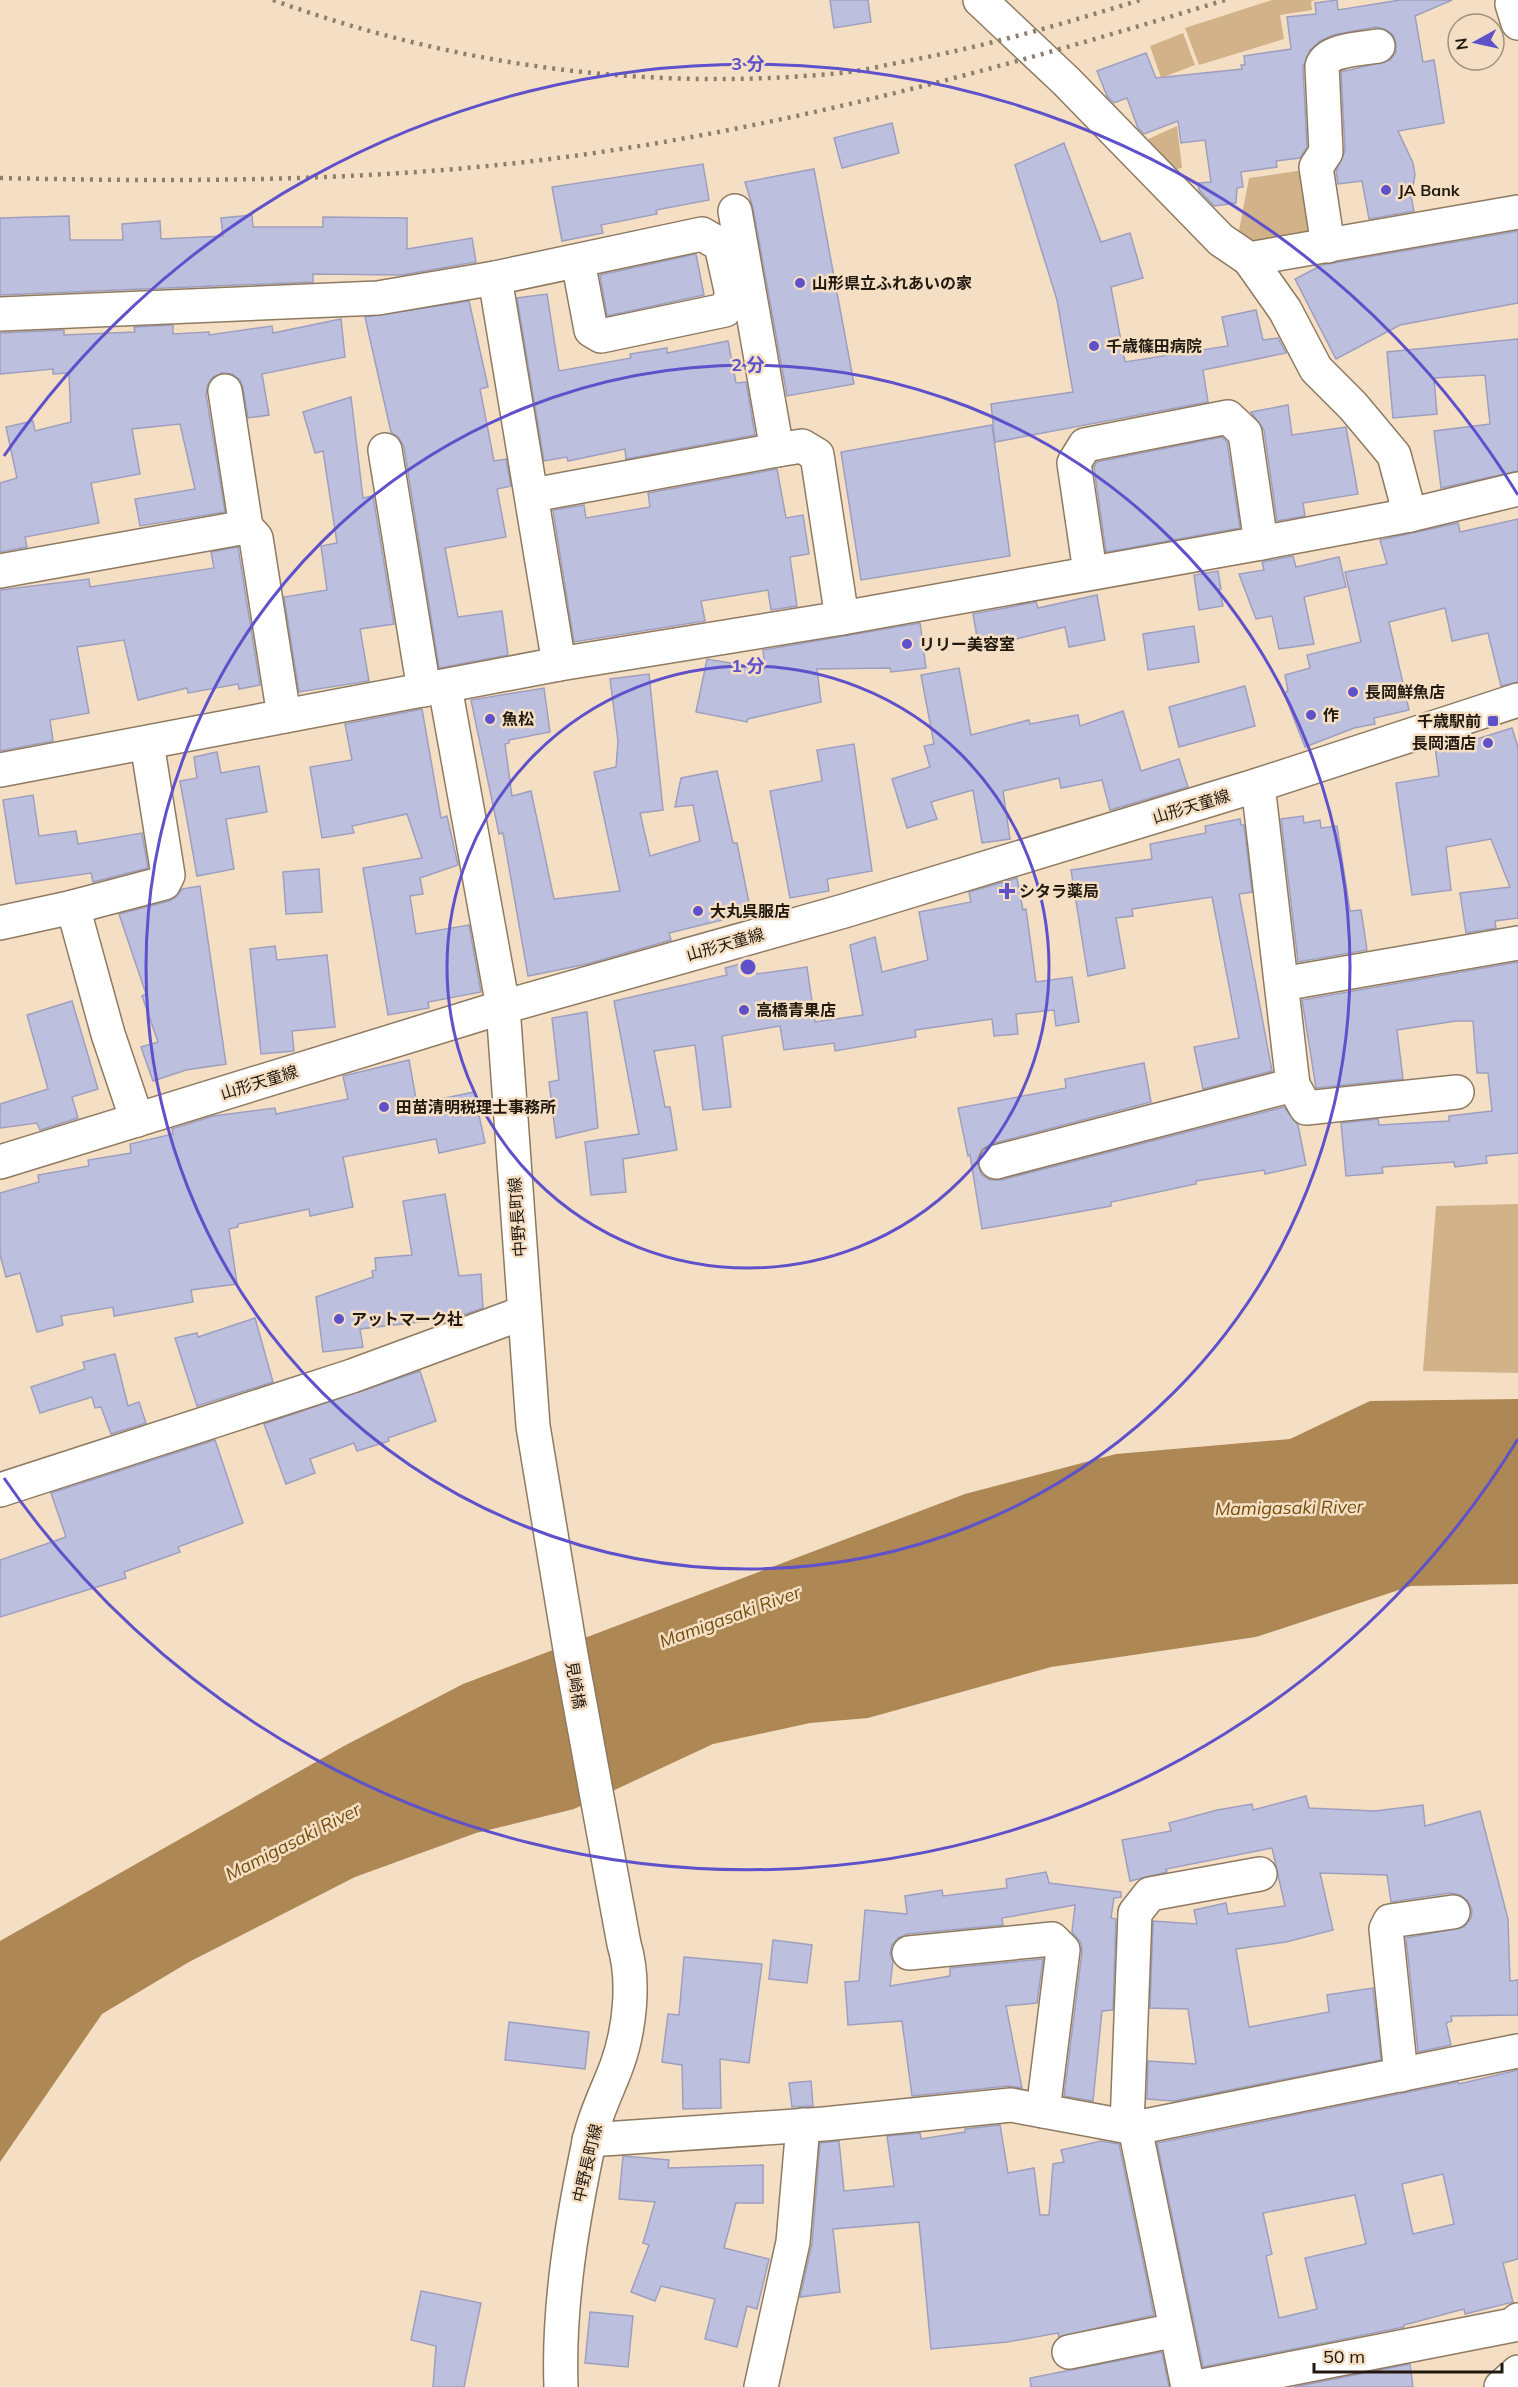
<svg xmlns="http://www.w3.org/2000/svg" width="1518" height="2387" viewBox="0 0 1518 2387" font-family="Mulish,'Noto Sans JP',sans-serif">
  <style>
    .green { fill: #d2b288 }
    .water { fill: #ad8754 }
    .building { fill: #bdbfde; stroke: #9e9fbe; stroke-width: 1.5; fill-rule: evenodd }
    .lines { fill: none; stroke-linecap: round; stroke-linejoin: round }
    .minor-casing { stroke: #8e7a61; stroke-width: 36 }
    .major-casing { stroke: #8e7a61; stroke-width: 36 }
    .minor { stroke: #fff; stroke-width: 33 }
    .major { stroke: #fff; stroke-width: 33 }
    .rail { stroke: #8e7f6c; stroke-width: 4.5; stroke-dasharray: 3 6; stroke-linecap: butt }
    .ring { fill: none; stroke: #5e51ca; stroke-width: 3 }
    .poi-dot { fill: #5e51ca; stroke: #f5dfc4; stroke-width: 2 }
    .labels { text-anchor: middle; stroke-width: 5; stroke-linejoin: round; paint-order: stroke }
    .poi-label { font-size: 16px; font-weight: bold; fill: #21190f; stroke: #f5dfc4; text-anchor: start }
    .street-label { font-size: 16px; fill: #21190f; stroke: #f5dfc4 }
    .water-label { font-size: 18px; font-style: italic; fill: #724c0c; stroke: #f5dfc4 }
    .centre { fill: #5e51ca; stroke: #f5dfc4; stroke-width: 3 }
    .ring-label { font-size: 18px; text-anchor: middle; font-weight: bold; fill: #5e51ca; stroke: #f5dfc4; stroke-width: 5; stroke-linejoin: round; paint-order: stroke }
  </style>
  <rect width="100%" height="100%" fill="#f5dfc4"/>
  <g class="green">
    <polygon points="1272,0 1316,0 1311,1 1312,10 1280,15 1284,39 1199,65 1185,28"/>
    <polygon points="1183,33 1195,65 1161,78 1150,46"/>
    <polygon points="1177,126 1182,168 1172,170 1144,141"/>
    <polygon points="1304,170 1313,240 1266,247 1238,236 1249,178"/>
    <polygon points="1518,1204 1518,1373 1423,1371 1436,1206"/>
  </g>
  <polygon class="water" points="1518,1399 1518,1584 1411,1586 1256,1637 1051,1667 868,1718 810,1723 713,1744 574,1809 476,1833 355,1877 189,1962 102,2014 0,2162 0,1941 344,1746 463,1684 965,1494 1116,1454 1290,1439 1370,1401"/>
  <g class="building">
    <polygon points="830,0 868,0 871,22 834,28"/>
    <polygon points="1337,0 1338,10 1400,0 1452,0 1415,16 1423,62 1434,60 1444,123 1398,131 1413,163 1415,175 1411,197 1414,211 1369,219 1362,181 1338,184 1336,171 1345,151 1341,72 1390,60 1396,52 1396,43 1393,35 1385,29 1375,27 1333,35 1320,41 1310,50 1303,67 1307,147 1300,158 1276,161 1277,167 1241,172 1243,187 1237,188 1236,203 1214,206 1199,190 1198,183 1211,182 1205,140 1181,143 1178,121 1144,134 1138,128 1127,98 1114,103 1107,96 1097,71 1146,53 1156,78 1242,69 1241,65 1245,65 1244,56 1291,49 1287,17 1316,14 1315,3"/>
    <polygon points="892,123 899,153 842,168 834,138"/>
    <polygon points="1064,143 1101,242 1130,233 1143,278 1111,287 1125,362 1228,346 1222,317 1256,310 1263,340 1278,338 1286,353 1203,370 1208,402 995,442 991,404 1073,392 1057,300 1015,165"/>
    <polygon points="703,164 709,200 656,210 657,214 601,225 603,233 562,241 552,187"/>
    <polygon points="814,169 854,384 787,396 753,208 745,182"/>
    <polygon points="252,215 253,227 323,227 323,217 407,218 407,249 472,238 476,262 402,275 313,274 313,282 0,295 0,218 69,216 70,240 123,240 122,224 160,221 161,239 223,236 221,218"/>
    <polygon points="1518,231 1518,303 1400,325 1336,359 1295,279 1322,265"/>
    <polygon points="696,254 704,295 607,316 600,275"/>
    <polygon points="547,294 559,371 631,358 630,354 667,348 667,353 728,341 736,383 746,382 755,435 626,459 625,449 568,461 567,457 544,461 517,298"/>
    <polygon points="469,301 488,387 480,389 494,461 506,459 511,486 497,489 506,537 445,548 458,617 502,611 508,655 439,668 404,447 399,438 391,432 365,317"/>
    <polygon points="341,319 345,357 262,374 269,415 248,418 243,388 240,380 232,374 222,373 213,377 208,384 206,394 225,512 140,526 135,499 195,489 180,424 132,429 140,474 91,483 99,523 25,537 27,547 0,552 0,483 17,478 6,427 33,421 35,431 71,422 69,373 53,374 53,369 0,374 0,333 64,330 64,335 135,332 134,327 173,325 173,334 209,332 209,335 272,326 273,333"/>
    <polygon points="1518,339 1518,471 1441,488 1434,431 1490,424 1485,375 1434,378 1437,414 1393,418 1387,352"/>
    <polygon points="351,397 363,498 373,496 394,624 360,629 369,681 299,692 284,597 327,590 321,546 337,543 323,451 315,453 303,412"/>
    <polygon points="1288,405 1292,435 1346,427 1358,494 1303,503 1305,516 1277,521 1264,430 1251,412"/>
    <polygon points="992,425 1010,556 861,580 841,452"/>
    <polygon points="1222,437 1227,442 1240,528 1106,552 1094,467 1097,462"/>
    <polygon points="777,469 786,518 803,515 809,554 790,557 797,606 771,610 768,590 701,601 705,621 574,642 553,510 584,505 586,518 650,507 648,493"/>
    <polygon points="1518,519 1518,682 1501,686 1488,633 1452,641 1445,608 1389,622 1409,710 1374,718 1375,724 1354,728 1305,747 1284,693 1288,691 1285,675 1310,668 1307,655 1361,642 1345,572 1387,564 1380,540 1458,523 1460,532"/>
    <polygon points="238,547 260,685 239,689 238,684 188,693 187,688 138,700 124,640 77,647 89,713 50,720 53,741 0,751 0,590 89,579 90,587 214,568 211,552"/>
    <polygon points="1293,556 1296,567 1339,557 1346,587 1304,597 1314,644 1279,649 1272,616 1256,619 1239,574 1264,570 1262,562"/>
    <polygon points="1218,571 1221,589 1219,589 1223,606 1199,610 1194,575"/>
    <polygon points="1097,595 1105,640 1069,647 1065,627 979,648 973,614 1036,602 1038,608"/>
    <polygon points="920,623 926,668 891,672 890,668 817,669 821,702 748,719 747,722 696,712 707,659 765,669 763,650"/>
    <polygon points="1194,626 1199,662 1148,670 1143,634"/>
    <polygon points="959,668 971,735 1029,720 1030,724 1078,715 1080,726 1123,711 1141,771 1179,759 1188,787 1110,810 1102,780 1061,788 1059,778 1003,791 1010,839 982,843 973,790 931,802 937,819 907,828 892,779 930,767 924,746 934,744 921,675"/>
    <polygon points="649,674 663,810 640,813 650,856 700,841 693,805 675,807 681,778 717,771 733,843 737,843 751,913 669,933 671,940 587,964 528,976 503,833 499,834 471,700 544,688 550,732 509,740 509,743 505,744 512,796 531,791 554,899 620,891 594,772 616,767 618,741 610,679"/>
    <polygon points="1245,686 1255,726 1179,747 1169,707"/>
    <polygon points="422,709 441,818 447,816 458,865 420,878 423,894 410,896 416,934 469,925 481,992 428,1002 429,1008 388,1015 363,868 422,858 407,814 352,826 354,833 322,838 310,767 352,760 345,724"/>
    <polygon points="1512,728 1518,747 1518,918 1495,921 1496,928 1466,933 1460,893 1510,887 1491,839 1446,847 1451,890 1412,895 1396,783 1439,776 1435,747 1460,739 1461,744"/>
    <polygon points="854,744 872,871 827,879 829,891 790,898 770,791 822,781 817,750"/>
    <polygon points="217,752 221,773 259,766 267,812 226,819 234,869 197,876 180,781 197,778 194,757"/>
    <polygon points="33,795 39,836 76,831 78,844 142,833 148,868 93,882 91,873 16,884 3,800"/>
    <polygon points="1303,816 1304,823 1320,820 1321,828 1337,826 1350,911 1361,910 1367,950 1298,962 1281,819"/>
    <polygon points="1240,819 1241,825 1244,825 1252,892 1239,894 1272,1071 1203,1089 1194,1047 1239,1038 1212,897 1132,909 1133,916 1116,918 1125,968 1088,976 1071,870 1152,859 1150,844 1206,833 1205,826"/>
    <polygon points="319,869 322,912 286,914 283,872"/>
    <polygon points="1017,878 1023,910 1026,909 1036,982 1072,977 1079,1022 1056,1026 1054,1010 1016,1014 1018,1034 994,1036 992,1019 915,1030 916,1037 835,1051 834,1043 784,1050 780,1026 722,1036 731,1107 703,1110 695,1045 654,1051 665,1107 670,1107 677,1150 623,1159 626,1192 591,1195 585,1142 639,1134 614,1001 727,975 725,968 755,960 757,974 807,967 815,1022 863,1015 850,945 875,937 882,972 928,960 919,912 971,902 969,892"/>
    <polygon points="200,886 226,1064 186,1070 153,1081 141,1047 158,1042 142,996 146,994 119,914 169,901 176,897 182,889"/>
    <polygon points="275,946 277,960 327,955 335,1027 292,1031 294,1051 261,1054 250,949"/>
    <polygon points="1518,962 1518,1153 1486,1156 1487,1163 1455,1167 1454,1162 1382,1167 1383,1173 1346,1176 1341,1123 1378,1119 1379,1125 1449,1121 1449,1116 1492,1111 1488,1073 1477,1073 1473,1021 1456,1021 1397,1030 1403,1079 1316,1088 1302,1000"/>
    <polygon points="72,1001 98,1089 72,1097 78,1118 40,1130 37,1123 0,1128 0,1104 48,1089 27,1015"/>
    <polygon points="587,1012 598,1128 556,1138 549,1082 559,1080 552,1018"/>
    <polygon points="409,1060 417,1104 474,1092 485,1143 439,1153 436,1139 343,1157 353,1207 310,1216 309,1209 238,1224 238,1227 229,1229 237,1284 191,1290 193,1302 114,1316 113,1307 61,1316 63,1325 37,1332 20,1273 6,1277 0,1255 0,1193 39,1182 38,1175 89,1166 88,1160 131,1153 130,1144 173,1134 172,1129 213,1116 275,1108 276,1114 348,1099 343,1076"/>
    <polygon points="1144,1063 1151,1102 991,1144 982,1149 978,1158 978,1166 982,1175 990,1180 1001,1180 1284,1107 1298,1125 1306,1165 1265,1174 1264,1170 1196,1181 1196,1184 1111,1202 1111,1206 982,1229 970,1155 968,1156 958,1108 1066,1088 1065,1079"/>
    <polygon points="445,1194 459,1276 481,1274 483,1308 455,1318 360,1329 363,1347 323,1352 316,1297 373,1277 372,1271 376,1270 375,1258 412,1255 403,1201"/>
    <polygon points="255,1318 273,1382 197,1406 175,1338 197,1333 198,1337"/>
    <polygon points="115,1354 128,1406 139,1402 146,1423 111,1434 101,1407 95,1408 92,1397 40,1413 31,1387 85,1369 83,1362"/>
    <polygon points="420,1371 436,1421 388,1438 389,1441 357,1451 354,1443 310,1459 315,1473 286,1484 264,1424"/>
    <polygon points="215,1440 243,1523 178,1547 180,1552 124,1572 126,1578 0,1617 0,1560 66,1537 51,1493"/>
    <polygon points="1306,1796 1309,1808 1375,1811 1423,1805 1425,1826 1480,1811 1508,1919 1510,1981 1518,1980 1518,2015 1451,2016 1452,2021 1446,2023 1451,2045 1418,2052 1406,1938 1464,1927 1471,1918 1472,1910 1468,1901 1460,1895 1450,1893 1391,1902 1387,1875 1320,1873 1333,1930 1286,1942 1236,1949 1249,2027 1329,2012 1327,1995 1373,1988 1381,2060 1174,2101 1147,2099 1148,2061 1196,2064 1188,2009 1150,2008 1153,1921 1197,1924 1194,1910 1226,1903 1228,1914 1285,1906 1272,1848 1166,1869 1167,1872 1130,1881 1122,1840 1171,1831 1169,1823 1217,1810 1252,1804 1253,1810"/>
    <polygon points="1046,1872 1049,1883 1121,1892 1121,1897 1114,1898 1111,1918 1116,1919 1113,2010 1102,2011 1093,2101 1064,2096 1082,1952 1081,1943 1072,1932 1075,1905 1002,1918 1003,1925 907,1934 898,1938 892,1945 890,1954 893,1961 890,1986 950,1976 950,1968 1043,1959 1037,2003 1006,2006 1022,2088 1009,2086 912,2096 902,2021 848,2025 845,1982 859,1981 865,1910 907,1914 905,1896 942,1890 943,1896 1007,1888 1006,1879"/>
    <polygon points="773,1940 812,1945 807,1983 769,1979"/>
    <polygon points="684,1957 762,1964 749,2063 720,2059 721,2108 683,2109 682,2065 662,2062 668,2014 679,2015"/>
    <polygon points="509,2022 589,2032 585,2069 505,2060"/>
    <path d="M1518 2070V2259L1503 2263 1513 2302 1465 2314 1464 2309 1404 2325V2327L1203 2367 1157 2143 1458 2082 1459 2084ZM1443 2174 1454 2224 1413 2234 1402 2184ZM1355 2195 1366 2244 1305 2258 1317 2309 1279 2318 1266 2256 1272 2254 1263 2213Z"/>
    <polygon points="811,2081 813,2106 792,2107 789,2083"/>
    <polygon points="1000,2125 1008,2173 1034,2168 1040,2215 1049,2215 1053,2164 1064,2162 1061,2150 1101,2141 1119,2144 1154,2315 1059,2337 1058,2333 1007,2342 931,2349 919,2222 833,2229 840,2292 800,2297 812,2244 820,2143 839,2141 844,2191 894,2186 887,2136 920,2133 921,2139 965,2132 965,2129"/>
    <polygon points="623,2156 669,2160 668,2168 763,2165 763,2203 736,2203 724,2248 769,2259 757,2309 747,2306 737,2347 705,2339 715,2299 661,2286 655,2301 631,2292 649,2245 643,2243 655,2202 619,2199"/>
    <polygon points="421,2291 481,2303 464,2387 433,2387 436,2346 411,2340"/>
    <polygon points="590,2312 633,2316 628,2367 585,2363"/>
    <polygon points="1162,2352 1169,2387 1031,2387 1030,2378"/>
    <polygon points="1410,2364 1413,2387 1294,2387"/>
  </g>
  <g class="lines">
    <g class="minor-casing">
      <g id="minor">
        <polyline points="980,0 1066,81 1221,240 1249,259 1518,212"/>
        <polyline points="1512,4 1518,23"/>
        <path d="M1328 246 1316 167 1326 152 1322 66C1328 49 1362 49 1378 46"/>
        <polyline points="1249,259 1285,310 1316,369 1353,406 1394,455 1410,515"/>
        <polyline points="495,278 702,234 721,245 732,295 725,310 601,336 591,330 578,261"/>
        <polyline points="0,314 378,298 495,278 559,664"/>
        <polyline points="225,391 246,527"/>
        <polyline points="385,450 424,690"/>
        <polyline points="777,450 802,446 817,455 842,618"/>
        <polyline points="533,495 777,450 735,211"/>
        <polyline points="0,571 246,527 256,538 284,716"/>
        <polyline points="1090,572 1074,463 1085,445 1228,417 1245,433 1261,543"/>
        <polyline points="445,687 503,1007"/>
        <polyline points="0,770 559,664 842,618 1261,543 1410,515 1518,489"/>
        <polyline points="0,923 73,907"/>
        <polyline points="1282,984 1518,943"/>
        <polyline points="1293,1085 1306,1108 1457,1092"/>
        <polyline points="137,1120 108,1034 73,907 164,883 168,875 147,743"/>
        <polyline points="996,1162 1293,1085 1258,785"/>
        <polyline points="0,1490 352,1376 523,1313"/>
        <polyline points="909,1953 1052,1939 1063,1950 1043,2111"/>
        <polyline points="1401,2075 1386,1929 1390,1921 1453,1912"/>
        <polyline points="1127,2126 1135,1913 1150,1894 1260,1874"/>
        <polyline points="1135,2128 1188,2387"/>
        <polyline points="589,2140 824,2124 1011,2105 1135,2128 1518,2051"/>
        <polyline points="1069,2352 1176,2330"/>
        <polyline points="761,2387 793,2242 803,2125"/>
        <polyline points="1197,2387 1513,2325 1518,2320"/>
        <polyline points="1501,2387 1518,2372"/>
      </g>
    </g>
    <g class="major-casing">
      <g id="major">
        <path d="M503 1007 533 1426 571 1655 624 1944C635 1980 630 2029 617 2065 608 2090 594 2116 589 2142 572 2222 558 2306 561 2387"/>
        <polyline points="0,1162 503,1007 844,911 1258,785 1518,700"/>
      </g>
    </g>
    <use href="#minor" class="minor"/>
    <use href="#major" class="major"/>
    <g class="rail">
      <path d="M273 0C455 66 647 92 840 73 862 71 885 65 907 61 987 46 1063 24 1140 0"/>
      <path d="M0 178C183 182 367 182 550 159 779 130 1004 68 1225 0"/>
    </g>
  </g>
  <g class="ring">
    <circle cx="748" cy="967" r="301"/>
    <circle cx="748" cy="967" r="602"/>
    <path d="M1518 1439A903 903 0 0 1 4 1478M4 456A903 903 0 0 1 1518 495"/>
  </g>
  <g class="poi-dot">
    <circle cx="1386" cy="190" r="6"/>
    <circle cx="800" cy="283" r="6"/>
    <circle cx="1094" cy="346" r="6"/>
    <circle cx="907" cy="644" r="6"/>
    <circle cx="1353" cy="692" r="6"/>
    <circle cx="1311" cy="715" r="6"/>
    <circle cx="490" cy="719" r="6"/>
    <rect x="1487" y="715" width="12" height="12" rx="3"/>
    <circle cx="1488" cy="743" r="6"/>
    <path d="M1004 882h6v6h6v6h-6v6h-6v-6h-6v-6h6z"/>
    <circle cx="698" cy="911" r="6"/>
    <circle cx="744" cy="1010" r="6"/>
    <circle cx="384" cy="1107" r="6"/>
    <circle cx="339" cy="1319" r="6"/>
  </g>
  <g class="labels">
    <g class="poi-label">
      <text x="1398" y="196">JA Bank</text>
      <text x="812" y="289">山形県立ふれあいの家</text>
      <text x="1106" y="352">千歳篠田病院</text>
      <text x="919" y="650">リリー美容室</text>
      <text x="1365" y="698">長岡鮮魚店</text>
      <text x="1323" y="721">作</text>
      <text x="502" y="725">魚松</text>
      <text x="1481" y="727" text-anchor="end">千歳駅前</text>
      <text x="1476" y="749" text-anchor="end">長岡酒店</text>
      <text x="1019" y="897">シタラ薬局</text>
      <text x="710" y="917">大丸呉服店</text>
      <text x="756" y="1016">高橋青果店</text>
      <text x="396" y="1113">田苗清明税理士事務所</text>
      <text x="351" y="1325">アットマーク社</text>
    </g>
    <g class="street-label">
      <text transform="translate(1191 806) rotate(-17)" y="6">山形天童線</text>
      <text transform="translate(725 944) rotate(-16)" y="6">山形天童線</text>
      <text transform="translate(259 1082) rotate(-17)" y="6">山形天童線</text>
      <text transform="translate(517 1217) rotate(-94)" y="6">中野長町線</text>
      <text transform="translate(576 1685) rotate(80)" y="6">見崎橋</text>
      <text transform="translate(587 2163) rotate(-77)" y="6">中野長町線</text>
    </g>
    <g class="water-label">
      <text transform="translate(1289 1508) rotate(-1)" y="6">Mamigasaki River</text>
      <text transform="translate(730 1617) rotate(-20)" y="6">Mamigasaki River</text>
      <text transform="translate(293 1842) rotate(-27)" y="6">Mamigasaki River</text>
    </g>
  </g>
  <circle cx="748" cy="967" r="9" class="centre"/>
  <g class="ring-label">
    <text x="748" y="70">3 分</text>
    <text x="748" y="371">2 分</text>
    <text x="748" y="672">1 分</text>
  </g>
  <g transform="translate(1476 42) rotate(262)"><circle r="28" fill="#f5dfc4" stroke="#a0907c" stroke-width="1.5"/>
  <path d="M0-4.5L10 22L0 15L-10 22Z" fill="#5e51ca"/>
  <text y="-9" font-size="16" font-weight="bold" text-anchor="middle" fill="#21190f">N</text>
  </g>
  <path d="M1314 2363v9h188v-9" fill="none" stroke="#21190f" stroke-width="3"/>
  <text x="1323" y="2363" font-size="18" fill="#21190f" stroke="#f5dfc4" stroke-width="4.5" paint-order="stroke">50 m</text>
</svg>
